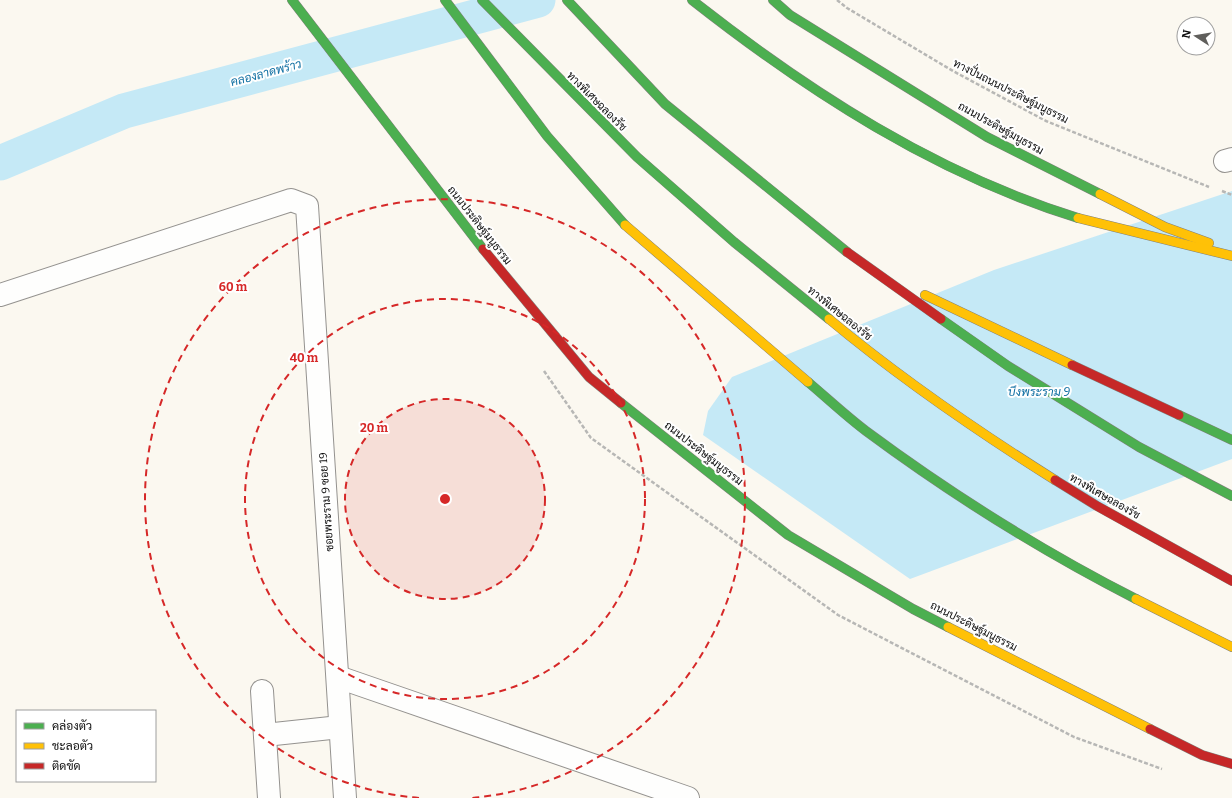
<svg xmlns="http://www.w3.org/2000/svg" width="1232" height="798" viewBox="0 0 1232 798" font-family="Bitter,Sarabun,serif">
  <style>
    .water { fill: #c5e9f6 }
    .lines { fill: none; stroke-linecap: round; stroke-linejoin: round }
    .canal { stroke: #c5e9f6; stroke-width: 35 }
    .street-casing { stroke: #94928f; stroke-width: 24 }
    .fast-casing { stroke: #81807c; stroke-width: 10 }
    .slow-casing { stroke: #81807c; stroke-width: 10 }
    .jam-casing { stroke: #81807c; stroke-width: 10 }
    .path { stroke: #b7b7b5; stroke-width: 2.5; stroke-dasharray: 4 2; stroke-linecap: butt }
    .street { stroke: #fefefd; stroke-width: 22 }
    .fast { stroke: #4caf50; stroke-width: 9 }
    .slow { stroke: #ffc107; stroke-width: 9 }
    .jam { stroke: #c62828; stroke-width: 9 }
    .ring { fill: none; stroke: #d62828; stroke-width: 2; stroke-dasharray: 7 5 }
    .labels { text-anchor: middle; stroke-width: 4; stroke-linejoin: round; paint-order: stroke }
    .street-label { font-size: 11px; fill: #0c0c0c; stroke: #fff }
    .water-label { font-size: 12px; font-style: italic; fill: #1170a3; stroke: #fff }
    .centre { fill: #d62828; stroke: #fff; stroke-width: 2 }
    .ring-label { font-size: 12px; text-anchor: middle; font-weight: bold; fill: #d62828; stroke: #fff; stroke-width: 4; stroke-linejoin: round; paint-order: stroke }
  </style>
  <rect width="100%" height="100%" fill="#fbf8f0"/>
  <polygon class="water" points="1232,191 1232,459 910,579 703,435 708,411 732,377 994,270"/>
  <g class="lines">
    <polyline class="canal" points="0,163 124,111 538,0"/>
    <g class="street-casing">
      <g id="street">
        <polyline points="1225,161 1232,159"/>
        <polyline points="0,295 291,200 307,206 345,798"/>
        <polyline points="338,677 688,798"/>
        <polyline points="262,691 269,798"/>
        <polyline points="265,735 340,727"/>
      </g>
    </g>
    <g class="fast-casing">
      <g id="fast">
        <polyline points="292,0 483,249"/>
        <polyline points="445,0 547,136 625,225"/>
        <polyline points="482,0 637,157 734,242 829,319"/>
        <polyline points="567,0 665,104 847,252"/>
        <path d="M692 0C809 92 936 174 1078 218"/>
        <polyline points="773,0 790,15 987,137 1100,194"/>
        <polyline points="941,319 1008,366 1139,447 1232,496"/>
        <path d="M808 382C827 398 846 416 866 431 951 494 1042 551 1136 599"/>
        <polyline points="621,403 788,535 913,609 948,627"/>
        <polyline points="1179,415 1232,440"/>
      </g>
    </g>
    <g class="slow-casing">
      <g id="slow">
        <polyline points="1100,194 1165,227 1209,243"/>
        <polyline points="1078,218 1232,256"/>
        <polyline points="625,225 808,382"/>
        <polyline points="925,295 1072,365"/>
        <path d="M829 319C900 378 977 431 1055 480"/>
        <polyline points="1136,599 1232,647"/>
        <polyline points="948,627 1150,729"/>
      </g>
    </g>
    <g class="jam-casing">
      <g id="jam">
        <polyline points="483,249 589,377 621,403"/>
        <polyline points="847,252 941,319"/>
        <polyline points="1072,365 1179,415"/>
        <polyline points="1055,480 1097,506 1232,581"/>
        <polyline points="1150,729 1202,755 1232,764"/>
      </g>
    </g>
    <g class="path">
      <polyline points="837,0 847,8 953,71 1046,121 1209,187"/>
      <polyline points="1222,191 1232,195"/>
      <polyline points="544,371 591,438 838,615 1074,737 1162,769"/>
    </g>
    <use href="#street" class="street"/>
    <use href="#fast" class="fast"/>
    <use href="#slow" class="slow"/>
    <use href="#jam" class="jam"/>
  </g>
  <circle cx="445" cy="499" r="100" fill="#d62828" fill-opacity=".12"/>
  <g class="ring">
    <circle cx="445" cy="499" r="100"/>
    <circle cx="445" cy="499" r="200"/>
    <path d="M419 798A300 300 0 1 1 471 798"/>
  </g>
  <g class="labels">
    <g class="street-label">
      <text transform="translate(1011 91) rotate(27)" y="4">ทางปั่นถนนประดิษฐ์มนูธรรม</text>
      <text transform="translate(597 101) rotate(45)" y="4">ทางพิเศษฉลองรัช</text>
      <text transform="translate(1001 128) rotate(29)" y="4">ถนนประดิษฐ์มนูธรรม</text>
      <text transform="translate(480 225) rotate(52)" y="4">ถนนประดิษฐ์มนูธรรม</text>
      <text transform="translate(840 313) rotate(39)" y="4">ทางพิเศษฉลองรัช</text>
      <text transform="translate(704 453) rotate(38)" y="4">ถนนประดิษฐ์มนูธรรม</text>
      <text transform="translate(1105 496) rotate(30)" y="4">ทางพิเศษฉลองรัช</text>
      <text transform="translate(326 502) rotate(-94)" y="4">ซอยพระราม 9 ซอย 19</text>
      <text transform="translate(974 626) rotate(27)" y="4">ถนนประดิษฐ์มนูธรรม</text>
    </g>
    <g class="water-label">
      <text transform="translate(266 73) rotate(-15)" y="4">คลองลาดพร้าว</text>
      <text x="1039" y="396">บึงพระราม 9</text>
    </g>
  </g>
  <circle cx="445" cy="499" r="6" class="centre"/>
  <g class="ring-label">
    <text x="233" y="291">60 m</text>
    <text x="304" y="362">40 m</text>
    <text x="374" y="432">20 m</text>
  </g>
  <rect x="16" y="710" width="140" height="72" fill="#ffffff" stroke="#9e9e9e"/>
  <rect x="24" y="723" width="20" height="6" fill="#4caf50" stroke="#9e9e9e"/>
  <text x="52" y="730" font-size="12" fill="#0c0c0c">คล่องตัว</text>
  <rect x="24" y="743" width="20" height="6" fill="#ffc107" stroke="#9e9e9e"/>
  <text x="52" y="750" font-size="12" fill="#0c0c0c">ชะลอตัว</text>
  <rect x="24" y="763" width="20" height="6" fill="#c62828" stroke="#9e9e9e"/>
  <text x="52" y="770" font-size="12" fill="#0c0c0c">ติดขัด</text>
  <g transform="translate(1196 36) rotate(282)"><circle r="19" fill="#ffffff" stroke="#9e9e9e"/>
  <path d="M0-3L7 15L0 10L-7 15Z" fill="#605f5c"/>
  <text y="-6" font-size="11" font-weight="bold" text-anchor="middle" fill="#0c0c0c">N</text>
  </g>
</svg>
